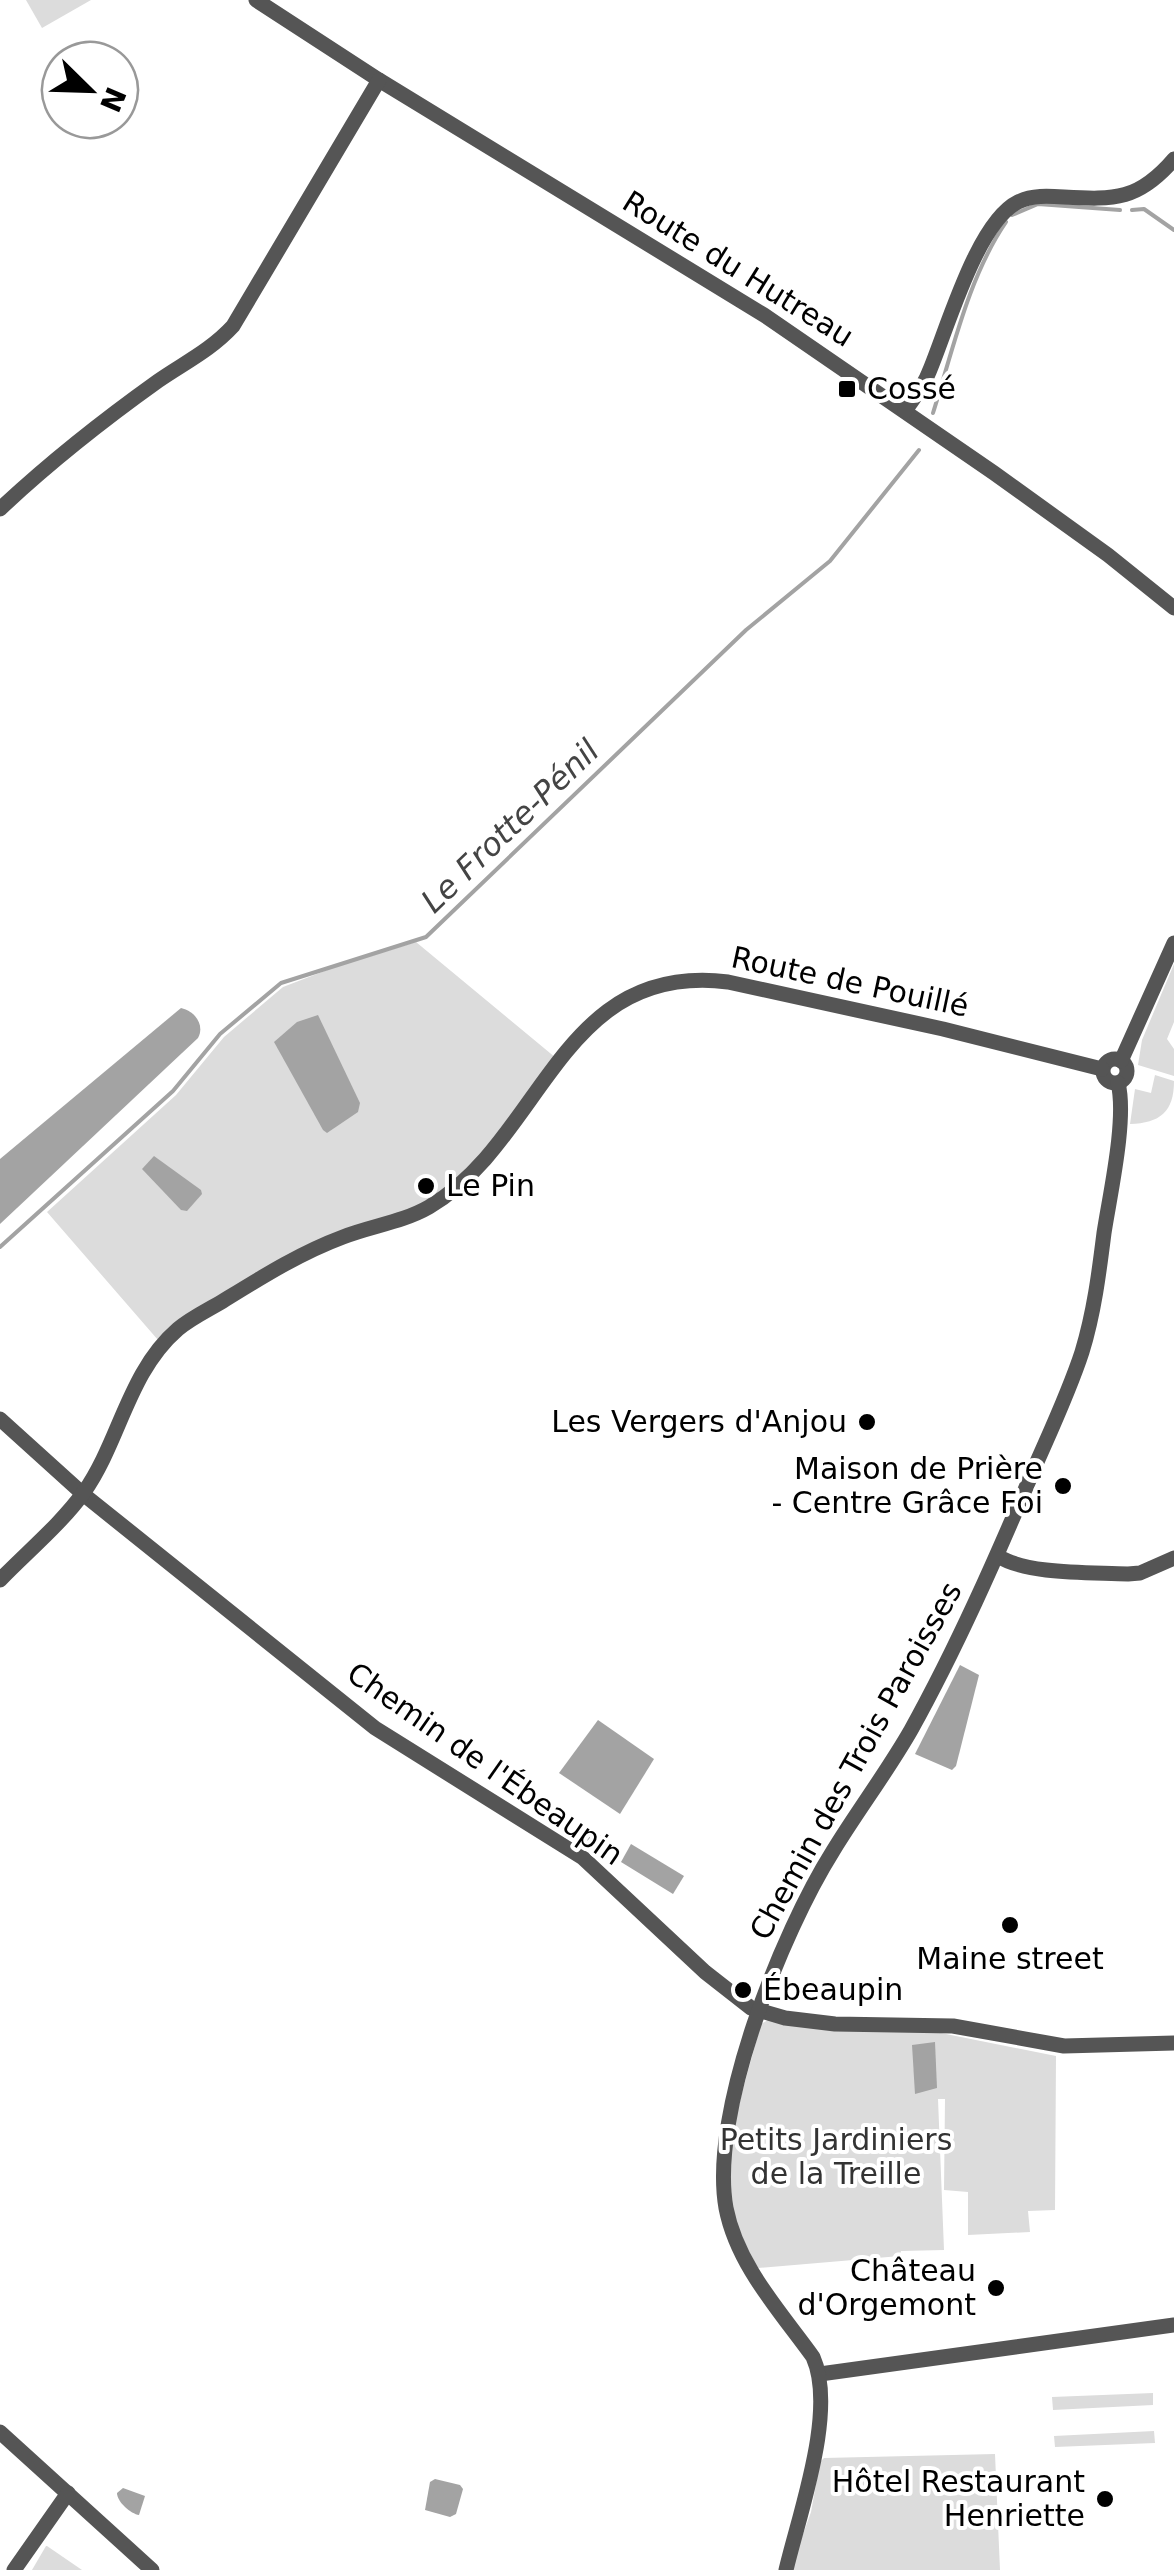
<svg xmlns="http://www.w3.org/2000/svg" width="1174" height="2570" viewBox="0 0 1174 2570" font-family="'DejaVu Sans',sans-serif">
  <style>
    .green { fill: #dcdcdc }
    .water { fill: #a3a3a3 }
    .lines { fill: none; stroke-linecap: round; stroke-linejoin: round }
    .stream { stroke: #a3a3a3; stroke-width: 4 }
    .minor { stroke: #555; stroke-width: 15 }
    .poi-dot { fill: #000; stroke: #fff; stroke-width: 4 }
    .labels { text-anchor: middle; stroke-width: 8; stroke-linejoin: round; paint-order: stroke }
    .street-label { font-size: 30px; fill: #000; stroke: #fff }
    .poi-label { font-size: 30px; fill: #000; stroke: #fff; text-anchor: end }
    .park-label { font-size: 30px; fill: #333; stroke: #fff }
    .water-label { font-size: 32px; font-style: italic; fill: #444; stroke: #fff }
  </style>
  <rect width="100%" height="100%" fill="#fff"/>
  <g class="green">
    <polygon points="26,0 91,0 42,28"/>
    <polygon points="416,942 556,1058 468,1169 432,1199 400,1214 349,1229 158,1340 47,1212 176,1095 224,1037 283,987 335,967"/>
    <polygon points="1174,964 1174,1022 1167,1039 1174,1049 1174,1076 1138,1065 1142,1040"/>
    <path d="M1155 1075 1174 1081C1174 1112 1160 1123 1130 1124L1135 1089 1151 1093Z"/>
    <path d="M768 2020 941 2033 1056 2056 1055 2210 1028 2211 1030 2232 968 2235V2192L944 2190 945 2099H938L944 2250 901 2251 900 2256 758 2268C747 2248 735 2225 731 2202 721 2151 748 2074 761 2024Z"/>
    <polygon points="1153,2393 1153,2405 1053,2410 1052,2397"/>
    <polygon points="1154,2431 1155,2443 1055,2447 1054,2436"/>
    <polygon points="995,2454 1000,2570 790,2570 811,2512 820,2462 824,2458"/>
    <polygon points="46,2546 47,2546 82,2570 32,2570"/>
  </g>
  <g class="water">
    <path d="M181 1008C195 1011 205 1025 198 1038L0 1224V1159Z"/>
    <polygon points="318,1015 360,1103 358,1112 327,1133 323,1130 274,1042 297,1022"/>
    <polygon points="154,1156 201,1190 202,1194 187,1211 181,1210 142,1169"/>
    <polygon points="960,1665 979,1675 956,1766 952,1770 915,1754"/>
    <polygon points="598,1720 654,1759 620,1814 559,1773"/>
    <polygon points="591,1827 613,1847 604,1860 577,1834"/>
    <polygon points="631,1844 684,1876 673,1894 621,1862"/>
    <polygon points="935,2042 937,2088 915,2094 912,2045"/>
    <polygon points="435,2479 460,2485 463,2489 456,2514 450,2517 425,2510 430,2482"/>
    <path d="M123 2488 145 2496 139 2515C131 2514 117 2502 117 2493Z"/>
  </g>
  <g class="lines">
    <g class="stream">
      <polyline points="1132,210 1144,209 1174,230"/>
      <polyline points="1012,215 1038,204 1120,210"/>
      <path d="M933 413C953 350 968 278 1006 222"/>
      <polyline points="0,1247 173,1091 220,1034 281,983 426,937 746,630 830,561 919,450"/>
    </g>
    <g class="minor">
      <polyline points="256,0 379,80 764,315 994,473 1108,555 1174,608"/>
      <path d="M905 411C913 399 924 386 929 372 947 330 977 222 1018 202 1032 195 1048 196 1064 197 1115 200 1139 200 1174 159"/>
      <path d="M0 509C50 462 102 421 158 381 184 363 211 350 233 326L379 80"/>
      <circle cx="1115" cy="1071" r="12"/>
      <polyline points="1121,1061 1174,943"/>
      <polyline points="0,1419 83,1494 375,1728 583,1858 705,1972 751,2008 785,2018 835,2024 953,2026 1064,2046 1174,2043"/>
      <path d="M998 1556C1027 1575 1093 1572 1128 1574L1140 1573 1174 1558"/>
      <path d="M0 1580C27 1552 61 1524 84 1492 120 1441 128 1372 178 1329 191 1318 208 1310 223 1301 262 1277 300 1253 343 1237 371 1226 403 1222 429 1207 544 1139 560 961 728 982L943 1029 1102 1069"/>
      <polyline points="820,2374 1174,2325"/>
      <polyline points="0,2432 152,2570"/>
      <polyline points="14,2570 68,2493"/>
      <path d="M786 2570C799 2514 837 2411 813 2357 780 2311 737 2265 726 2208 709 2113 782 1932 833 1851 858 1810 887 1772 911 1730 957 1647 996 1558 1033 1471 1050 1432 1069 1392 1082 1352 1094 1313 1099 1273 1104 1233 1110 1194 1127 1119 1118 1083"/>
    </g>
  </g>
  <g class="poi-dot">
    <rect x="837" y="379" width="20" height="20" rx="5"/>
    <circle cx="426" cy="1186" r="10"/>
    <circle cx="867" cy="1422" r="10"/>
    <circle cx="1063" cy="1486" r="10"/>
    <circle cx="1010" cy="1925" r="10"/>
    <circle cx="743" cy="1990" r="10"/>
    <circle cx="996" cy="2288" r="10"/>
    <circle cx="1105" cy="2499" r="10"/>
  </g>
  <g class="labels">
    <g class="street-label">
      <text transform="translate(738 269) rotate(32)" y="10">Route du Hutreau</text>
      <text transform="translate(850 982) rotate(12)" y="10">Route de Pouillé</text>
      <text transform="translate(856 1761) rotate(-61)" y="10">Chemin des Trois Paroisses</text>
      <text transform="translate(485 1764) rotate(35)" y="10">Chemin de l'Ébeaupin</text>
    </g>
    <g class="poi-label">
      <text x="867" y="399" text-anchor="start">Cossé</text>
      <text x="446" y="1196" text-anchor="start">Le Pin</text>
      <text x="847" y="1432">Les Vergers d'Anjou</text>
      <text x="1043" y="1479">Maison de Prière<tspan x="1043" dy="34">- Centre Grâce Foi</tspan></text>
      <text x="1010" y="1969" text-anchor="middle">Maine street</text>
      <text x="763" y="2000" text-anchor="start">Ébeaupin</text>
      <text x="976" y="2281">Château<tspan x="976" dy="34">d'Orgemont</tspan></text>
      <text x="1085" y="2492">Hôtel Restaurant<tspan x="1085" dy="34">Henriette</tspan></text>
    </g>
    <g class="park-label">
      <text x="836" y="2150">Petits Jardiniers<tspan x="836" dy="34">de la Treille</tspan></text>
    </g>
    <g class="water-label">
      <text transform="translate(510 826) rotate(-44)" y="11">Le Frotte-Pénil</text>
    </g>
  </g>
  <g transform="translate(90 90) rotate(113)"><circle r="48" fill="#ffffff" stroke="#999999" stroke-width="2.5"/>
  <path d="M0-8L18 38L0 25L-18 38Z" fill="#000000"/>
  <text y="-15" font-size="28" font-weight="bold" text-anchor="middle" fill="#000000">N</text>
  </g>
</svg>
